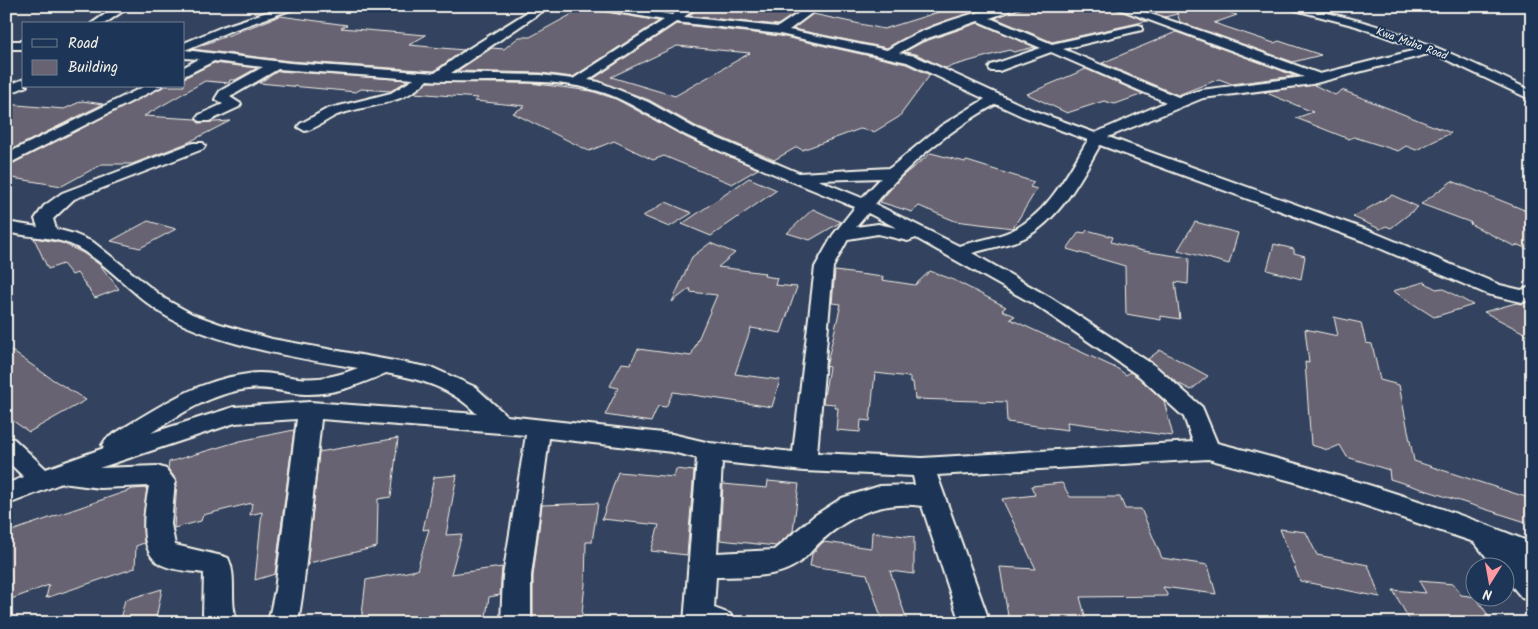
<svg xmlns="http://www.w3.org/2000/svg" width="1538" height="629" viewBox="0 0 1538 629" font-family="Kalam,sans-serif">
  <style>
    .building { fill: #676372; stroke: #f4f1e8; fill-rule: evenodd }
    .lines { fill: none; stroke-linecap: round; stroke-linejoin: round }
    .street-casing { stroke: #f4f1e8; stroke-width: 4 }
    .street { fill: #1d3557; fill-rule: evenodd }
    .labels { text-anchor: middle; stroke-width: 4; stroke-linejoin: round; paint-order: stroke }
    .far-street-label { font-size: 11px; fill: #f4f1e8; stroke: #1d3557 }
  </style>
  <rect width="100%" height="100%" fill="#33435f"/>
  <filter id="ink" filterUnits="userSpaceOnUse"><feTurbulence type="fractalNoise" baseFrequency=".02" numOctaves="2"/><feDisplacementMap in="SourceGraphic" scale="10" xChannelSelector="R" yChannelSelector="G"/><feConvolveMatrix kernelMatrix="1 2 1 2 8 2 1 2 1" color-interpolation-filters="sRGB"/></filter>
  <g filter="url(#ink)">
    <g class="building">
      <polygon points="587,6 593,6 600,11 659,21 573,77 541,73 457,71 492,48 504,49 519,37 530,37"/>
      <polygon points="632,6 681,6 672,13"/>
      <polygon points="700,6 778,6 799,11 778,25 689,16"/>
      <polygon points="958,6 970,7 979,10 934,25 887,48 793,29 813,14 884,29"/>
      <polygon points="1026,6 1109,6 1147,21 1052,42 995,18"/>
      <polygon points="1134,6 1208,6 1237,15 1214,23 1274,43 1279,41 1321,55 1293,62 1180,22 1176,10 1177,14 1165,17"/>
      <polygon points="280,16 347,25 341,28 426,35 409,45 464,50 434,71 290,61 192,49"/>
      <polygon points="978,23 1035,47 1014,52 1009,50 945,68 916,54 904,52 923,42"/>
      <path d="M676 24 780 36 906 64 930 75 899 117 874 132 860 129 802 150 797 147 774 160 699 128 649 100 593 79ZM677 46 750 53 675 96 611 77Z"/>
      <polygon points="1176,32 1275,68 1294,76 1232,84 1219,79 1178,95 1102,63"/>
      <polygon points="214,63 257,68 235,80 230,80 229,83 205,81 144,116 196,119 199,123 230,121 187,143 132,164 102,164 62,186 6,177 6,167 164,86 184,86 184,78"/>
      <polygon points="1086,69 1143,94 1115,104 1104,101 1067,113 1027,94"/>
      <polygon points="278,71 408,80 391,91 361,89 356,92 259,83"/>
      <polygon points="428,82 530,83 591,91 616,99 689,139 758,169 732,184 664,156 653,160 614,141 589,151 513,113 525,106 474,101 478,98 414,93"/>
      <polygon points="1314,85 1335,95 1342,90 1451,133 1416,150 1406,146 1398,151 1354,137 1349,139 1296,118 1313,112 1264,92"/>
      <polygon points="82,101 103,104 6,152 6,104 64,109"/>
      <polygon points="931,153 965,162 967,161 1034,182 1030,187 1037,189 1013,228 955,221 919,206 912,212 880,202 900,178"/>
      <polygon points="749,178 777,190 711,236 682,224"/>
      <polygon points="1452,181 1532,213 1532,251 1518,245 1514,246 1470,224 1472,223 1421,204"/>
      <polygon points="1392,195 1418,207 1391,228 1386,226 1380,229 1353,217"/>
      <polygon points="666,202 692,213 669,227 643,216"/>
      <polygon points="813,209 841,222 810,240 787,233"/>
      <polygon points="148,221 176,229 140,248 111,241"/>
      <polygon points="1195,222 1238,233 1229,264 1178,250"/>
      <polygon points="1087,230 1113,237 1111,242 1143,251 1189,258 1188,284 1175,282 1180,319 1161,316 1161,320 1126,314 1125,266 1067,249 1079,232 1085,233"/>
      <polygon points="34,238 62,243 83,253 100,265 119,289 95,298 77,273 72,275 63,264 48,269"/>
      <polygon points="710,243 735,253 718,267 765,273 764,276 777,278 775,285 797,287 781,333 751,328 735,374 780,380 772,407 673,392 666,407 658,406 651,422 605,415 618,388 610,386 622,363 630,364 638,349 691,356 717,295 690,292 691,289 689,289 672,302 692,257"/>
      <polygon points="1274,244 1294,249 1294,253 1305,256 1301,279 1267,270"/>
      <polygon points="835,271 883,277 882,280 915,285 930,271 954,280 1006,307 1002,310 1015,316 1010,319 1118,369 1126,375 1130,372 1138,377 1164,401 1173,436 1067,422 1068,430 1007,422 1006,402 915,399 913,382 910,382 910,377 875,373 870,421 861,420 860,432 836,430 838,408 835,408 835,404 823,403 829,367 826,366 827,363 841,304 832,303"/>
      <polygon points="1424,282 1436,289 1442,288 1473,305 1434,317 1393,291"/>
      <polygon points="1532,301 1532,337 1484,312 1516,303 1523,304"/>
      <polygon points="1334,317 1361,323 1366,343 1372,344 1380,380 1399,385 1414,461 1532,499 1532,524 1390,479 1389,470 1347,457 1340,445 1328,450 1311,445 1305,362 1309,363 1305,329 1338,336"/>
      <polygon points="6,347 52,379 86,400 29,432 6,416"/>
      <polygon points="1160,350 1208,376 1191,390 1174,381 1148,359"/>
      <polygon points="294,430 275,574 255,580 262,512 250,515 252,503 203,515 201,521 174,528 177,481 168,469 169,462 240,441"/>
      <polygon points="398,438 391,497 378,499 377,547 309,563 307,566 319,452"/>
      <polygon points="676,469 694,471 687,555 651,551 659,525 602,519 618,472 674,477"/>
      <polygon points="457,475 446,535 462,534 451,574 502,567 500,595 489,597 485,623 361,623 366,580 417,570 429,529 423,530 434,477"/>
      <polygon points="768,481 799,484 793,531 776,546 720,540 723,484 767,488"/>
      <polygon points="1062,483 1070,497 1120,497 1125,509 1141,509 1162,558 1208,565 1216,594 1163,587 1168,596 1080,597 1087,623 1009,622 1000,567 1036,569 1002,499 1035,495 1031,486"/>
      <polygon points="147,488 143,517 144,543 136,546 135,568 46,598 49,585 6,601 6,533 133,489"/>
      <polygon points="598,503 592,542 586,542 585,584 581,623 533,623 533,576 542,505"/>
      <polygon points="1280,529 1306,532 1317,555 1368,565 1380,597 1300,581"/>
      <polygon points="872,532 914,537 914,574 890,571 908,623 883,623 867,574 810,566 812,554 823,542 871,548"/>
      <polygon points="1419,581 1454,584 1461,595 1476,597 1493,623 1411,623 1393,590 1426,593"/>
      <polygon points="162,589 155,623 119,623 125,600"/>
    </g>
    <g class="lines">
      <g class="street-casing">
        <g id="street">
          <polygon points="117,6 129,7 104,24 91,24"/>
          <path d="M285 6H302L230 31 185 50 290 63 435 73 462 53 537 6H550L451 73 541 75 573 79 664 20 600 9 595 6H620L672 15 685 6H698L684 17 778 27 809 6H821L789 30 887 50C920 28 985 6 1024 6L990 18 1052 44 1138 25 1142 26V30L1063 49 1178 97 1201 90 1304 77 1111 6H1127L1210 34 1320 74 1420 49 1356 26 1280 6C1301 6 1320 11 1340 16 1408 32 1469 61 1532 91V100L1432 53 1312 84 1203 98 1108 137 1375 233 1500 285 1521 290 1532 287V299L1522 302 1487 294 1363 241 1100 145C1081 178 1060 220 1024 238 1008 245 989 248 972 253L1051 298 1155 366 1202 407 1217 443C1324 470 1431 501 1532 543V566L1527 565 1532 569V601L1522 598 1506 579V566H1494L1474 542 1295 482 1208 459 937 475 990 623H960L922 506C880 500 848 516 818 544 810 552 803 562 792 567 770 579 740 576 716 577L714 608 730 614 735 623H684L697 458 672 452 549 438 531 576V623H501L503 576 526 435 321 419 303 590 298 623H268L275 590 297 419 235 423 99 468 157 466 166 469 175 481 171 524 175 545 222 556 228 558C238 578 228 602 238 623H208L203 614 204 573C190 571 175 571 162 565 136 552 145 508 149 486L100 488 62 483 6 505V484L24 477 6 460V436L14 439 46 469 104 448 102 445 106 439C150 412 195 380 248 374 265 371 281 376 298 378 319 380 338 376 358 368 297 358 233 348 177 322 137 303 108 260 70 244 50 236 27 237 6 232V222L38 227 35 219 44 206 62 193 193 143H203L205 146 203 149 74 199 53 219 56 229 74 234 93 242 165 299 192 314 220 324 272 339 433 368 475 387 507 416 672 434 710 443 793 452 815 267 833 235 855 207C800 184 744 163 690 137 657 122 627 97 591 89 538 76 481 84 427 80 404 106 367 104 337 115 326 120 317 128 305 131L298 127 300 124 327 109 391 93 414 79 278 69 230 97 241 104 239 107 209 121H199L197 118 199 115 223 104 215 99 220 91 263 67 214 61 184 76V67L199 59 184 58V43L222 27ZM978 21 1041 48 991 65 989 68 991 71H999L1051 52 1166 102 1095 133 1032 110 915 56 899 53 922 40ZM676 22 780 34 907 62 985 99 941 126 890 168 799 173 698 130 648 102 599 82 588 80ZM996 104 1022 116 1088 140C1068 173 1048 214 1011 231 995 238 976 241 959 246L875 204C908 163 951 129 996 104ZM881 178 862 198 818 180ZM868 213 897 228 878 224 856 227ZM878 234 908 241 916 238 1037 306 1139 376 1184 417 1193 442 922 458 817 453 833 267 848 239ZM386 373C421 379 452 388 477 414L310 402 234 407 151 433C180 414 212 393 248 389 267 386 286 393 305 394 334 395 361 384 386 373ZM722 462 804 471 913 476 915 485 880 486 842 498 814 516 774 550 717 553Z"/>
          <rect x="6" y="41" width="18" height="8"/>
          <polygon points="24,79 24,86 27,86 6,95 6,86"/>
          <polygon points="145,86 162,86 6,165 6,154"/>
        </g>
      </g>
      <use href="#street" class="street"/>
    </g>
  </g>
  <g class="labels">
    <g class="far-street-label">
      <text transform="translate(1412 43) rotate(20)" y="4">Kwa Muha Road</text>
    </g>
  </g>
  <rect width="1538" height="629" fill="none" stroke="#1d3557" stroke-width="25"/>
  <rect x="12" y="12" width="1513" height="604" fill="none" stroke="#f4f1e8" stroke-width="2" filter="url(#ink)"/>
  <rect x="22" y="22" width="162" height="65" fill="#1d3557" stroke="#738091"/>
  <rect x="32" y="39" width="25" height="8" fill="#1d3557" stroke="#738091"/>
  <text x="68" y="48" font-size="15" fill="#f4f1e8">Road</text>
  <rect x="32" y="60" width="25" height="15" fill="#676372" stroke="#738091"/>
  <text x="68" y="72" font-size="15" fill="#f4f1e8">Building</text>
  <g transform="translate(1490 582) rotate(191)"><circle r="24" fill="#1d3557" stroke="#738091"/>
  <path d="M0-4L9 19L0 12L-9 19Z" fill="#ff9aa2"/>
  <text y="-8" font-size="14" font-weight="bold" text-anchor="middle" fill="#f4f1e8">N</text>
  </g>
</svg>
